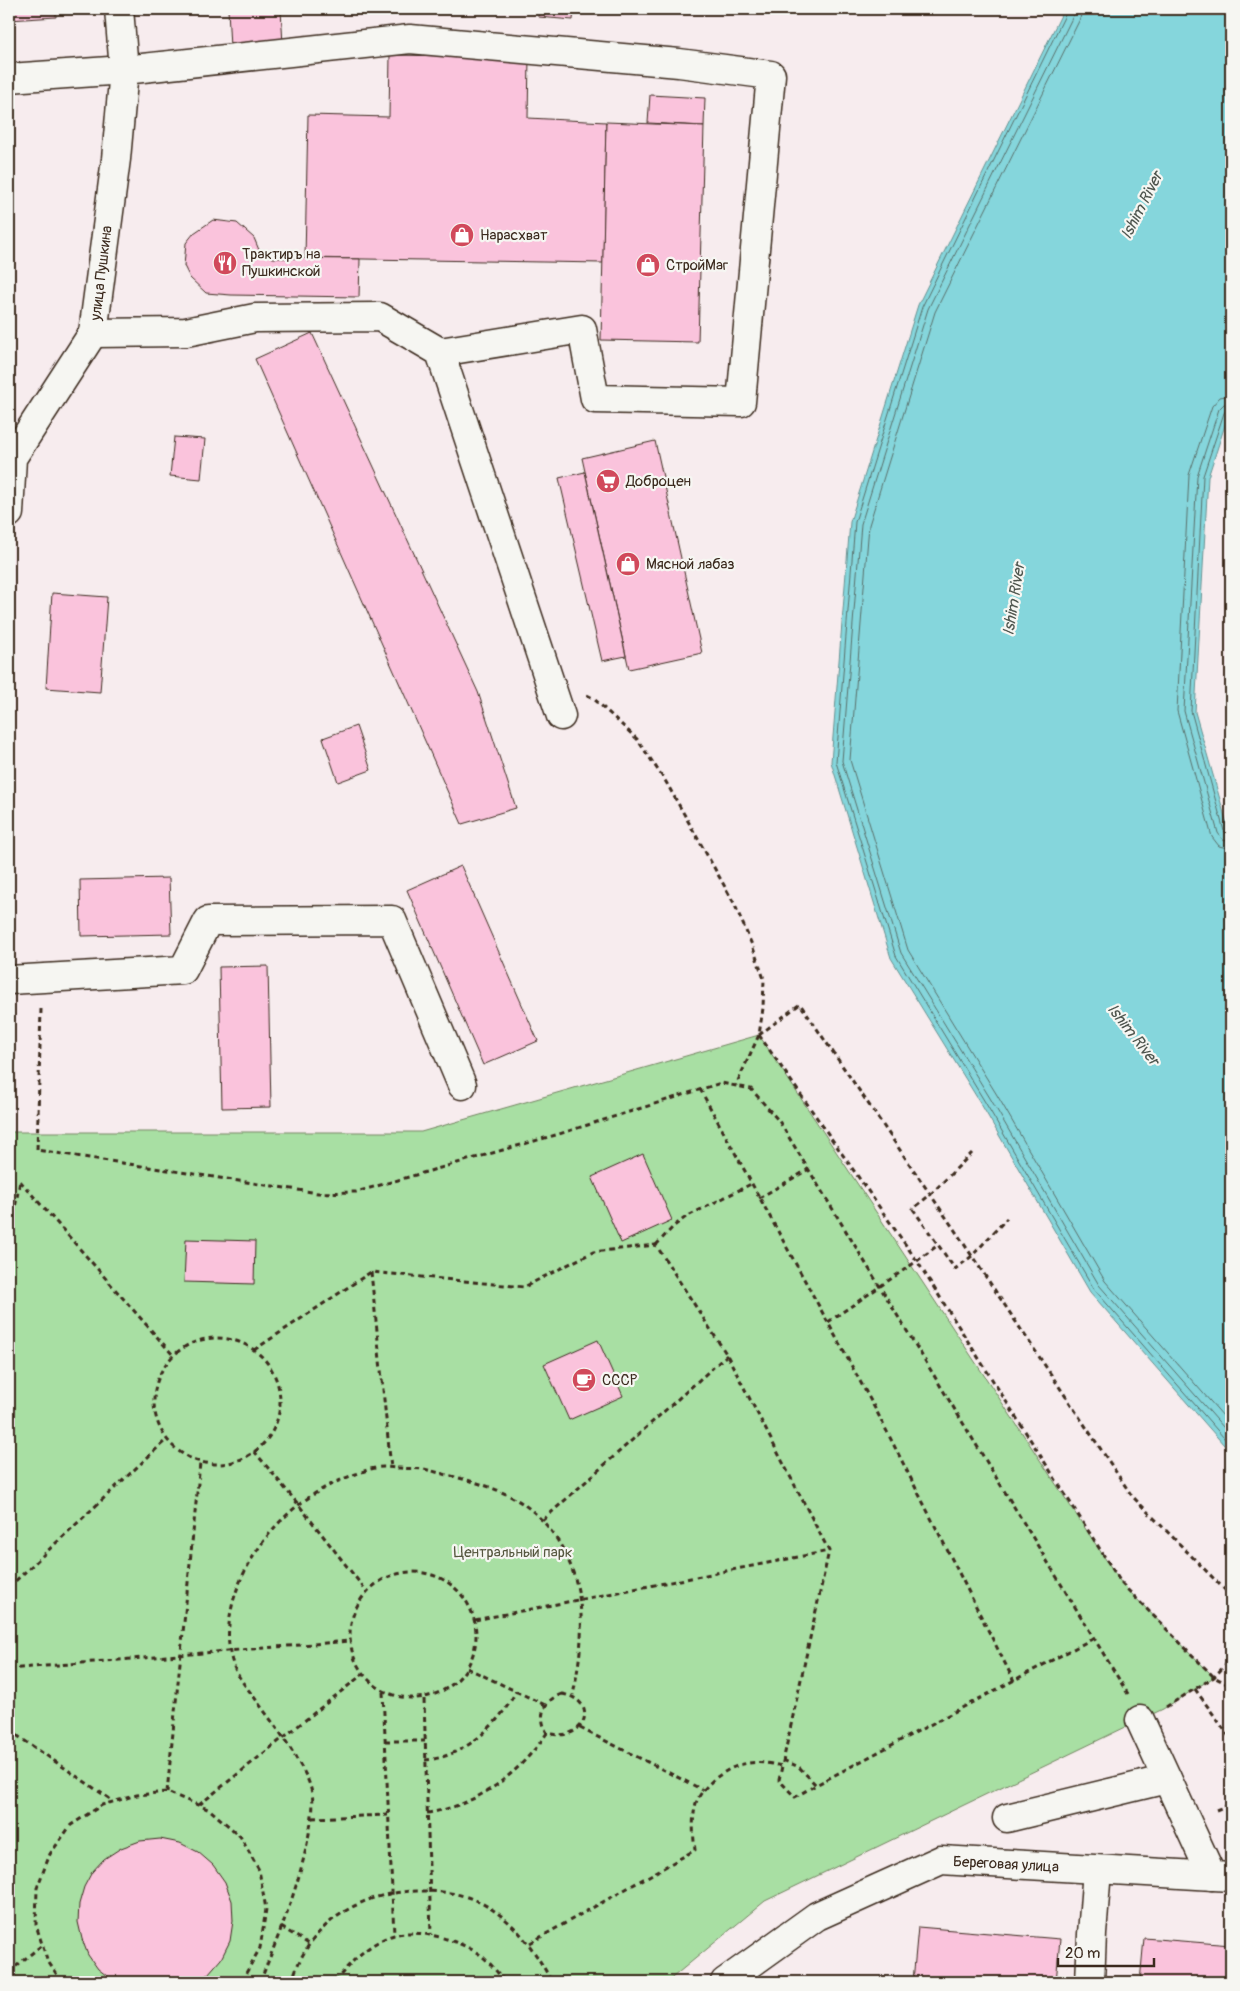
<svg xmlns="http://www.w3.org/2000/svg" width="1240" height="1991" viewBox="0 0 1240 1991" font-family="Pangolin,sans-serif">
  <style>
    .green { fill: #a8dfa3; stroke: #728460 }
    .water { fill: #85d6dc; stroke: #679190 }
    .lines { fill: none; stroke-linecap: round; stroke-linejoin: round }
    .shore { stroke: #596f6a; stroke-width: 1 }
    .building { fill: #fac3dc; stroke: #3b2a1e }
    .minor-casing { stroke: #3b2a1e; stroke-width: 31 }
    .path { stroke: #3b2a1e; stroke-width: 3; stroke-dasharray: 5 4; stroke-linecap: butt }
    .minor { stroke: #f6f6f2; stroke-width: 28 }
    .labels { text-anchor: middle; stroke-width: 4.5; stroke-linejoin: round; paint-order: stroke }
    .poi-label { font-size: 15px; fill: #3b2a1e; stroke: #f6f6f2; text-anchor: start }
    .street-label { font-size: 15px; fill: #3b2a1e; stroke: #f6f6f2 }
    .park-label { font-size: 15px; fill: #56573f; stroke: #f6f6f2 }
    .water-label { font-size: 16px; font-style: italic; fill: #4e554e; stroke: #f6f6f2 }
  </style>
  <rect width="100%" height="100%" fill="#f7ecee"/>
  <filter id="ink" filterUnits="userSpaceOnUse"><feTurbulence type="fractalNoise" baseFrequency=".02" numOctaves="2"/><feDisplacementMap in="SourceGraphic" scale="10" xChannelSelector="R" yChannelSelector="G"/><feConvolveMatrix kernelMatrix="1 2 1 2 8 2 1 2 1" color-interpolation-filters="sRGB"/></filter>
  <g filter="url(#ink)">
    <polygon class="green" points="759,1035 1122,1584 1214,1677 1163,1709 765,1901 667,1982 9,1982 9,1132 421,1132"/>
    <polygon class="water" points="1064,9 1231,9 1231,407 1208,477 1195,712 1231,838 1231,1453 1090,1292 981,1104 891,958 831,762 850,522 918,305"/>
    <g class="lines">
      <g class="shore">
        <polyline points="1068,9 922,307 855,522 836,762 896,956 985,1102 1094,1289 1231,1446"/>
        <polyline points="1075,9 1073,16 928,309 861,524 842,761 901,953 990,1098 1099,1285 1231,1436"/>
        <polyline points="1082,9 1080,19 935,312 869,525 850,760 908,950 997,1095 1105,1281 1231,1425"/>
        <polyline points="1231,395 1220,397 1212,406 1189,475 1177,711 1212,837 1219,846 1231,849"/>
        <polyline points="1231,402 1224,404 1219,409 1197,476 1184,711 1218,833 1223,840 1231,842"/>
        <polyline points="1231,409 1227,409 1224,413 1203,476 1191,711 1224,831 1227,834 1231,835"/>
      </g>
    </g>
    <g class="building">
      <polygon points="9,9 56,9 56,17 9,20"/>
      <polygon points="228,9 281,9 283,45 230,48"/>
      <polygon points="539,9 574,9 573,20 538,17"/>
      <polygon points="390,55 529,57 528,118 606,122 603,263 305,258 308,115 389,117"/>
      <polygon points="650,95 705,98 704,126 648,123"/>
      <polygon points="606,122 704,126 698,342 601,340"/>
      <polygon points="213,220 237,223 254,238 259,250 273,258 360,259 359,297 231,295 206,293 190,278 184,266 186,243 194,233"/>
      <polygon points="312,333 478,692 516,808 462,824 255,359"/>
      <polygon points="174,437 205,439 201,479 170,476"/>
      <polygon points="655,441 702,653 629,669 582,458"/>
      <polygon points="585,472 626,656 602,661 559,478"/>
      <polygon points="52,593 107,597 100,692 46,688"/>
      <polygon points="356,726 371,770 338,782 323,738"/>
      <polygon points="461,866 538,1041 483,1065 407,890"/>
      <polygon points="169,878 171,934 81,936 80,880"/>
      <polygon points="268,966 271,1107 222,1108 219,967"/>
      <polygon points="643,1154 672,1220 621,1243 592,1177"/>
      <polygon points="186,1239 255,1241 254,1284 184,1282"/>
      <polygon points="598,1340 623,1396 569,1420 544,1364"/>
      <polygon points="160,1839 180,1843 198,1852 213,1865 225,1882 232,1901 233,1921 230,1941 221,1959 208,1974 197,1982 115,1982 98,1969 88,1955 82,1939 78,1922 79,1904 84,1887 92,1872 104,1859 121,1848 140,1841"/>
      <polygon points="918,1927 1060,1939 1056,1982 913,1981"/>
      <polygon points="1144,1938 1231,1945 1231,1982 1140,1982"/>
    </g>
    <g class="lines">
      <g class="minor-casing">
        <g id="minor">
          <polyline points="9,78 124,70 410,39 679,63 771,75 741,402 595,399 582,329 440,352"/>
          <polyline points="93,333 186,332 255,318 380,317 440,352 561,716"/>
          <polyline points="9,513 12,458 93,333 116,159 124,70 119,9"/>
          <polyline points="9,980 183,970 208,921 392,920 462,1085"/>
          <polyline points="1140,1720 1212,1876"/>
          <polyline points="1007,1818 1167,1779"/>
          <polyline points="725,1982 817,1916 941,1860 1231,1877"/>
          <polyline points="1090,1982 1092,1934 1097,1870"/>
        </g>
      </g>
      <g class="path">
        <polyline points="587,695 593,698 637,739 666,782 734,903 752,945 764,979 763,1008 759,1035 736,1085"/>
        <polyline points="41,1009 37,1150 318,1193 356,1192 559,1134 721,1083 751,1089 779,1121 1128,1694"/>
        <polyline points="759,1035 917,1261 1122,1584 1214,1677 1231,1686"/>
        <polyline points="759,1035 800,1004 954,1229 1132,1496 1231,1596"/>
        <polyline points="700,1089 878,1414 1014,1681"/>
        <polyline points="972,1153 931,1194 913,1209 955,1269 972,1256 1007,1218"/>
        <polyline points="20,1181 173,1355"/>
        <polyline points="759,1198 809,1169"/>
        <polyline points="9,1241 20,1181"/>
        <polyline points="656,1245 674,1226 686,1217 751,1184"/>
        <polyline points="371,1272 391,1468"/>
        <polyline points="828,1322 917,1261 938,1245"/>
        <circle cx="217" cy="1401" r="63"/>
        <polyline points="254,1350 371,1272 524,1287 593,1252 656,1245 727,1355 829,1551 779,1780 795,1797 816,1785"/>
        <polyline points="254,1451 298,1504 367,1592"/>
        <polyline points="543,1520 727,1355"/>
        <circle cx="413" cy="1635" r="63"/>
        <polyline points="9,1587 166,1440"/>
        <polyline points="475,1620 829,1551"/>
        <polyline points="467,1668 545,1705"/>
        <polyline points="9,1669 349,1641"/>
        <polyline points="1195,1689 1231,1739"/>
        <polyline points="383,1692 394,1935"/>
        <path d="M562 1694C600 1700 587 1744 547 1733 537 1715 544 1700 562 1694Z"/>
        <polyline points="424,1699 431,1935"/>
        <polyline points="1166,1707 1214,1677 1231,1659"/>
        <polyline points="580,1728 703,1790"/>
        <polyline points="9,1730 113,1801"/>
        <polyline points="385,1741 425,1741"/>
        <path d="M425 1760C463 1758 500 1724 516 1691"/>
        <polyline points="783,1760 799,1767 816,1785 1094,1638"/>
        <polyline points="167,1792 200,1463"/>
        <polyline points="199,1805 363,1674"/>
        <polyline points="1216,1810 1231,1804"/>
        <path d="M427 1813C477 1806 519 1774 547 1733"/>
        <polyline points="312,1818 388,1815"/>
        <polyline points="281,1927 309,1944"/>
        <path d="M530 1943 695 1850C693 1835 692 1817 696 1803 700 1793 705 1788 712 1781 735 1762 753 1759 782 1766"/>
        <polyline points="9,1972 42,1945"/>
        <polyline points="9,1979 11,1982"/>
        <polyline points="62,1982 47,1960 36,1925 37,1888 50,1854 71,1825 102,1805 137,1795 167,1792 210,1810 240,1836 259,1870 266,1909 260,1948 241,1982"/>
        <path d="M260 1982C280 1932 301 1882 310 1828 312 1816 314 1805 312 1793 309 1779 303 1770 296 1758 284 1736 268 1717 254 1697 246 1687 237 1676 233 1664 223 1635 231 1599 244 1573 269 1524 305 1492 356 1474 362 1472 369 1469 375 1468 383 1466 392 1468 400 1468 408 1469 416 1468 424 1469 437 1472 450 1476 463 1479 502 1489 533 1503 556 1538 589 1587 584 1641 573 1695"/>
        <path d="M292 1982C307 1925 359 1892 417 1891 439 1891 459 1892 479 1902 514 1919 534 1949 552 1982"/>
        <path d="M335 1982C349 1963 370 1942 394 1935 418 1928 459 1940 479 1954 489 1961 497 1972 505 1982"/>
      </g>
      <use href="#minor" class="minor"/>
    </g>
  </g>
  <defs>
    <g id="shop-disc" transform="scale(1.25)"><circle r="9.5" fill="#d1495b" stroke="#f6f6f2"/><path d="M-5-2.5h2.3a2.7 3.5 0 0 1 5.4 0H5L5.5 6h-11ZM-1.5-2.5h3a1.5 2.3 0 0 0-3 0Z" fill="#fff"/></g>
    <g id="restaurant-disc" transform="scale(1.25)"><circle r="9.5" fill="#d1495b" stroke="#f6f6f2"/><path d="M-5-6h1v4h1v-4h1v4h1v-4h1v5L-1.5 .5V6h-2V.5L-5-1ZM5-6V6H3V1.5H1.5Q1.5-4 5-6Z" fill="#fff"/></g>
    <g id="supermarket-disc" transform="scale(1.25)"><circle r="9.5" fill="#d1495b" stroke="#f6f6f2"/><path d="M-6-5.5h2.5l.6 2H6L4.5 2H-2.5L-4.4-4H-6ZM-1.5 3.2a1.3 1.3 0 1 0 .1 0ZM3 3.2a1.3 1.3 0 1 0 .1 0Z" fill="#fff"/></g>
    <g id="cafe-disc" transform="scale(1.25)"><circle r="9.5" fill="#d1495b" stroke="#f6f6f2"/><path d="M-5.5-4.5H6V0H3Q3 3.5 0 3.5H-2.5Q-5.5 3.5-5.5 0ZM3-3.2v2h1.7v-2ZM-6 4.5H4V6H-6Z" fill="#fff"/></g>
  </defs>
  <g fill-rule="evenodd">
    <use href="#shop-disc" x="462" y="235"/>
    <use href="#restaurant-disc" x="225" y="263"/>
    <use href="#shop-disc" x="648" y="265"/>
    <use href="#supermarket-disc" x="608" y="481"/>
    <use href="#shop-disc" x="628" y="564"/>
    <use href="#cafe-disc" x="584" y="1380"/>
  </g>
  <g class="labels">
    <g class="poi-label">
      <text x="480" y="240">Нарасхват</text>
      <text x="242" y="259">Трактиръ на<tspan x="242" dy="17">Пушкинской</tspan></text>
      <text x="666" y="270">СтройМаг</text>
      <text x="626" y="486">Доброцен</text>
      <text x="646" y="569">Мясной лабаз</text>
      <text x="602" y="1385">СССР</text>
    </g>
    <g class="street-label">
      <text transform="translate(101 273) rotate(-83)" y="5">улица Пушкина</text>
      <text transform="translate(1006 1864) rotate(3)" y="5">Береговая улица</text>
    </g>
    <g class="park-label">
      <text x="513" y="1557">Центральный парк</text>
    </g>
    <g class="water-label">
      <text transform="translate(1141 205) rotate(-63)" y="6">Ishim River</text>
      <text transform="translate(1013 599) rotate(-81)" y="6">Ishim River</text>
      <text transform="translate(1134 1034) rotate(52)" y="6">Ishim River</text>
    </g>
  </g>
  <rect width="1240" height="1991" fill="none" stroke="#f6f6f2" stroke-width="30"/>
  <rect x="15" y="15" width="1210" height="1961" fill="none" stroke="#3b2a1e" stroke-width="2" filter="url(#ink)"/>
  <path d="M1058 1958v8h96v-8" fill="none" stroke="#3b2a1e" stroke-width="2.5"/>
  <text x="1065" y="1958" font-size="15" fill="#3b2a1e" stroke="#f6f6f2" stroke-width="4" paint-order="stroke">20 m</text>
</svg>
